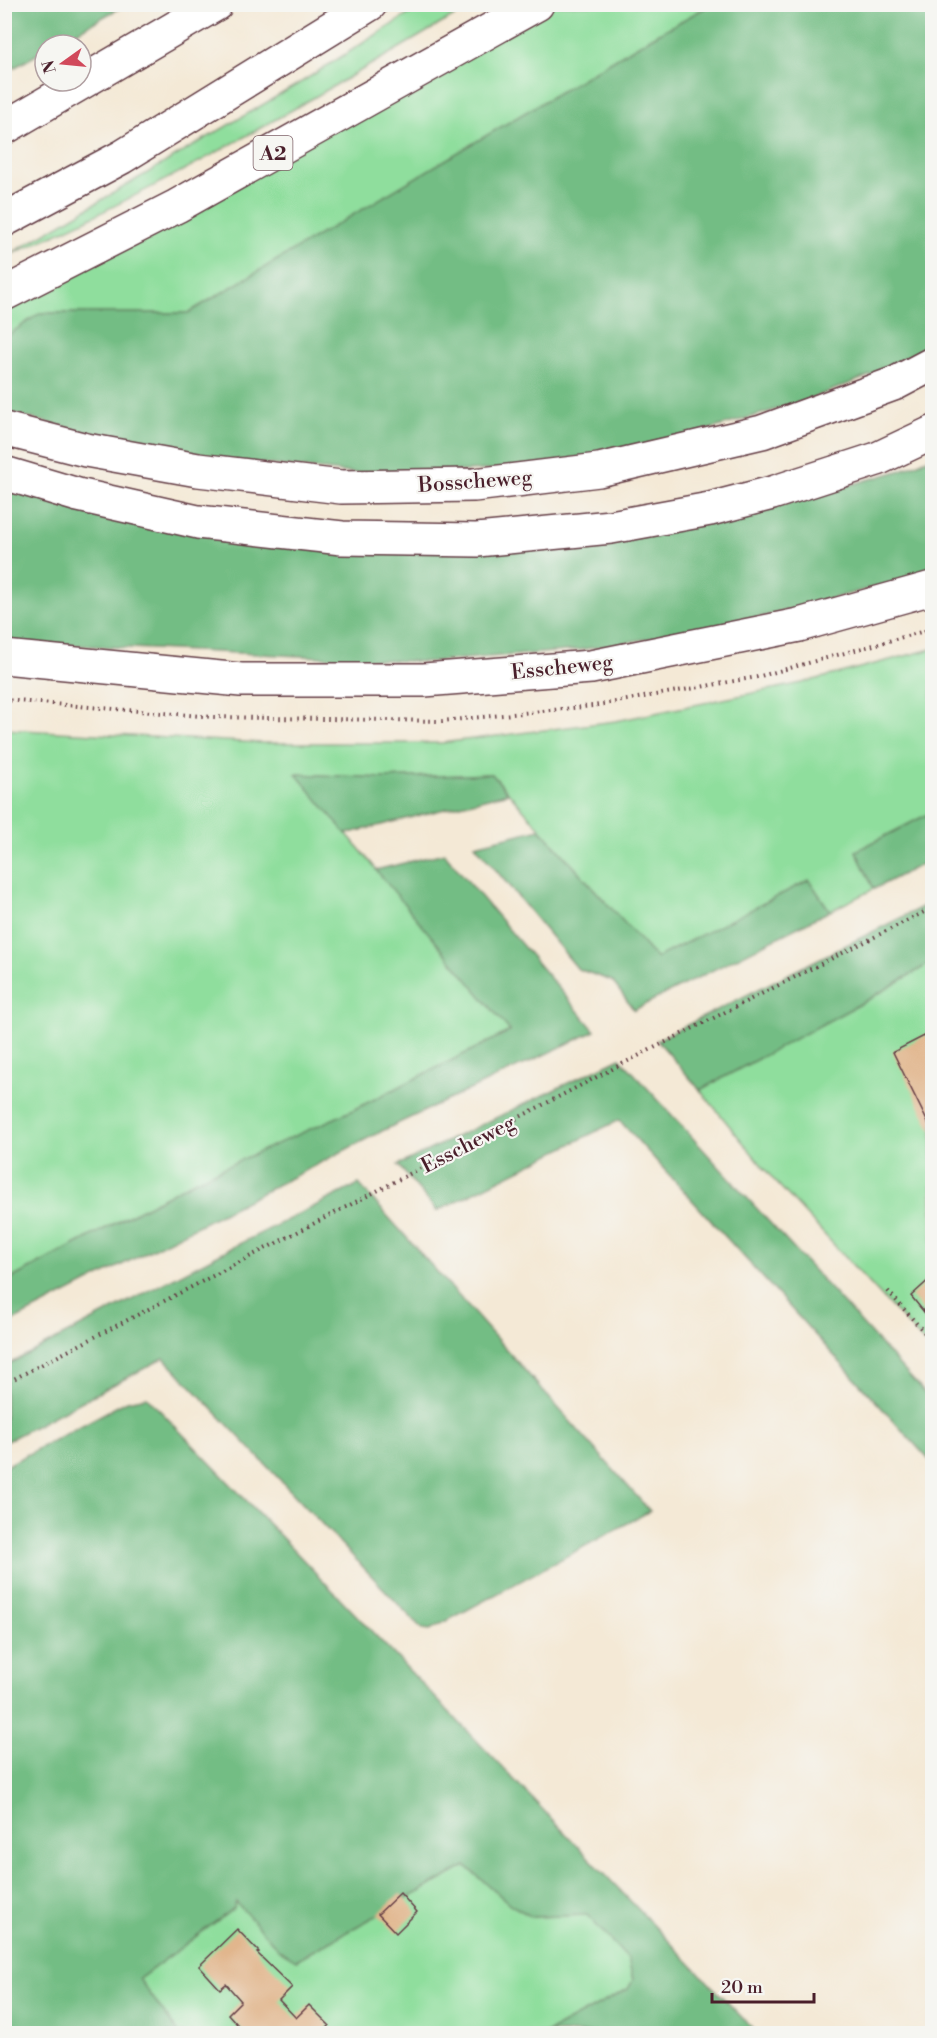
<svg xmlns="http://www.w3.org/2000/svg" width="937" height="2038" viewBox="0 0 937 2038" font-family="'Libre Bodoni',serif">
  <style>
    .green { fill: #8fde9d; stroke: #6c7e64; stroke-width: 1.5 }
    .forest { fill: #73bd84; stroke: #5e6e58; stroke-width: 1.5 }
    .building { fill: #e1b68d }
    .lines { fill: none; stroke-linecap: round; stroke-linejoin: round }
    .tertiary-casing { stroke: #643d45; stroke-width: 36 }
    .secondary-casing { stroke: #643d45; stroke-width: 36 }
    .motorway-casing { stroke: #643d45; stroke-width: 36 }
    .path { stroke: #643d45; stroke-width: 4; stroke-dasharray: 1.5 4.5; stroke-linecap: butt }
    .tertiary { stroke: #fff; stroke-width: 33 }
    .secondary { stroke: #fff; stroke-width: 33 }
    .motorway { stroke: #fff; stroke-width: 33 }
    .labels { text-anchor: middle; stroke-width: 4.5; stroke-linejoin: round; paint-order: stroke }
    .shield { fill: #f6f6f2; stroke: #7e6067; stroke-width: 1.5 }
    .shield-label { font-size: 20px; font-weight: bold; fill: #4a1f2b }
    .street-label { font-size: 21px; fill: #4a1f2b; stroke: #f6f6f2 }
  </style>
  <rect width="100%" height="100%" fill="#f6f6f2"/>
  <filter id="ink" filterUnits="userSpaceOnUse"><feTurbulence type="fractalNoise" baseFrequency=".0167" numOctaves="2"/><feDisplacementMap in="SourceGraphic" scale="12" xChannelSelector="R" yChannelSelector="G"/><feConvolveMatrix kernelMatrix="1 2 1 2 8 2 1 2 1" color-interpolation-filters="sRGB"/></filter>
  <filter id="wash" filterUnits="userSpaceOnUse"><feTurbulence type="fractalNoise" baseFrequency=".008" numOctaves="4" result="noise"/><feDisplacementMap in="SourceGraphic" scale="24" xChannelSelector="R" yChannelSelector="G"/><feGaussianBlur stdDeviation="1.35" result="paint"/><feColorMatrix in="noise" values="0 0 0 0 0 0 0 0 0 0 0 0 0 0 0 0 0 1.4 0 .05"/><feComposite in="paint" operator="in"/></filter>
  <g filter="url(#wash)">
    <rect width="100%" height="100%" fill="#f4e9d6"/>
    <g class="green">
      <path d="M423 5H473C320 94 167 187 5 257L303 81Z"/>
      <polygon points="549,5 710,5 647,40 188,313 40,313 5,338 5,300"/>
      <polygon points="932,649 932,812 856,851 874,889 830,911 809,880 656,959 492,774 383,778 297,774 511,1031 351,1111 196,1180 5,1282 4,729 262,743 441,743 616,721 802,683"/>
      <polygon points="932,962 932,1351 773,1179 700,1090 869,999"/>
      <polygon points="466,1866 511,1905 532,1917 587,1915 628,1959 633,1980 628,1989 547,2033 179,2034 139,1979 234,1908 236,1901 296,1960"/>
    </g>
    <g class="forest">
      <polygon points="5,4 125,4 125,5 53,45 45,45 45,50 5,73"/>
      <polygon points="710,5 932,5 932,344 874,374 805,401 664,443 512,469 372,475 175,455 5,412 4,338 40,313 188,313 647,40"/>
      <polygon points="932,457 932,572 774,614 702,630 579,650 427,662 5,642 5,486 202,534 720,522 902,470"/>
      <polygon points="296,774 383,778 492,774 508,793 346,834"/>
      <polygon points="932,812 932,859 874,889 856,851"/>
      <polygon points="540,829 656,958 809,880 830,911 634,1010 612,981 578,969 475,845"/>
      <polygon points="444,853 595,1031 384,1130 5,1325 5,1282 196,1180 351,1111 510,1031 376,870"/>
      <polygon points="932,902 932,962 869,999 700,1090 657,1040"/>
      <polygon points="620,1058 932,1401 932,1463 619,1120 437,1211 398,1165"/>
      <polygon points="359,1184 650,1511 430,1630 422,1629 164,1358 5,1442 5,1366 227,1250"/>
      <polygon points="147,1397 757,2033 547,2033 628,1989 633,1980 628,1959 587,1915 532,1917 511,1905 466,1866 296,1960 279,1950 236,1902 234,1908 139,1979 179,2033 5,2033 4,1467 127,1401"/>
    </g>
    <g id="blocks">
      <g class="building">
        <polygon points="932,1032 932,1131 893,1052"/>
        <polygon points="932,1277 932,1322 911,1296"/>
        <polygon points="400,1893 417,1912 396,1933 378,1914"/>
        <polygon points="237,1929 259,1952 257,1953 292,1987 279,2000 296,2018 309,2005 329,2025 321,2034 252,2034 251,2032 246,2034 228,2014 241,2001 226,1984 220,1989 199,1966"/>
      </g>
    </g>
  </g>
  <g filter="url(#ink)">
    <use href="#blocks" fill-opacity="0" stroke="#643d45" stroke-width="1.5"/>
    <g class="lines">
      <g class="tertiary-casing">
        <polyline id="tertiary" points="4,657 241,680 424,680 591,667 799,625 932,588"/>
      </g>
      <g class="secondary-casing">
        <g id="secondary">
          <polyline points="4,429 86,450 198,470 341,487 474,485 599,470 762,432 896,383 932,364"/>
          <polyline points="4,473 78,495 198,522 342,538 477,540 611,527 710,509 772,493 877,459 932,433"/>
        </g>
      </g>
      <g class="motorway-casing">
        <g id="motorway">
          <polyline points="4,128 216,4"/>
          <polyline points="4,220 122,157 370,4"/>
          <polyline points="4,294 177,206 537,4"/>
        </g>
      </g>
      <g class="path">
        <polyline points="4,700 213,717 442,721 593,706 757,677 932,629"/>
        <polyline points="888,1291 932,1341"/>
        <polyline points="4,1384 620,1065 932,908"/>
      </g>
      <use href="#tertiary" class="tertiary"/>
      <use href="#secondary" class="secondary"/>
      <use href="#motorway" class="motorway"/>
    </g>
  </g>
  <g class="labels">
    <rect class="shield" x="253.5" y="136" width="39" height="34" rx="4.5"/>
    <g class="shield-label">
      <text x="273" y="160">A2</text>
    </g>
    <g class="street-label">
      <text transform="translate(475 481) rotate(-4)" y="7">Bosscheweg</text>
      <text transform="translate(562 667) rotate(-6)" y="7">Esscheweg</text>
      <text transform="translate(468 1144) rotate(-27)" y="7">Esscheweg</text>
    </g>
  </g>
  <rect width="937" height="2038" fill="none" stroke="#f6f6f2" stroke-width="24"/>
  <g transform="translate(63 63) rotate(255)"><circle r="28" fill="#f6f6f2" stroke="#b1a0a2" stroke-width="1.5"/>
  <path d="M0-4.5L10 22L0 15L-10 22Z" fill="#d1495b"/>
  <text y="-9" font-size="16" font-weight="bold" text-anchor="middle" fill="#4a1f2b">N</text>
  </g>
  <path d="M712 1993v9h102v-9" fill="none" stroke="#4a1f2b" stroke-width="3"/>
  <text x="721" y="1993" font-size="18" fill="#4a1f2b" stroke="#f6f6f2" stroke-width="4.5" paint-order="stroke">20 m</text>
</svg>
